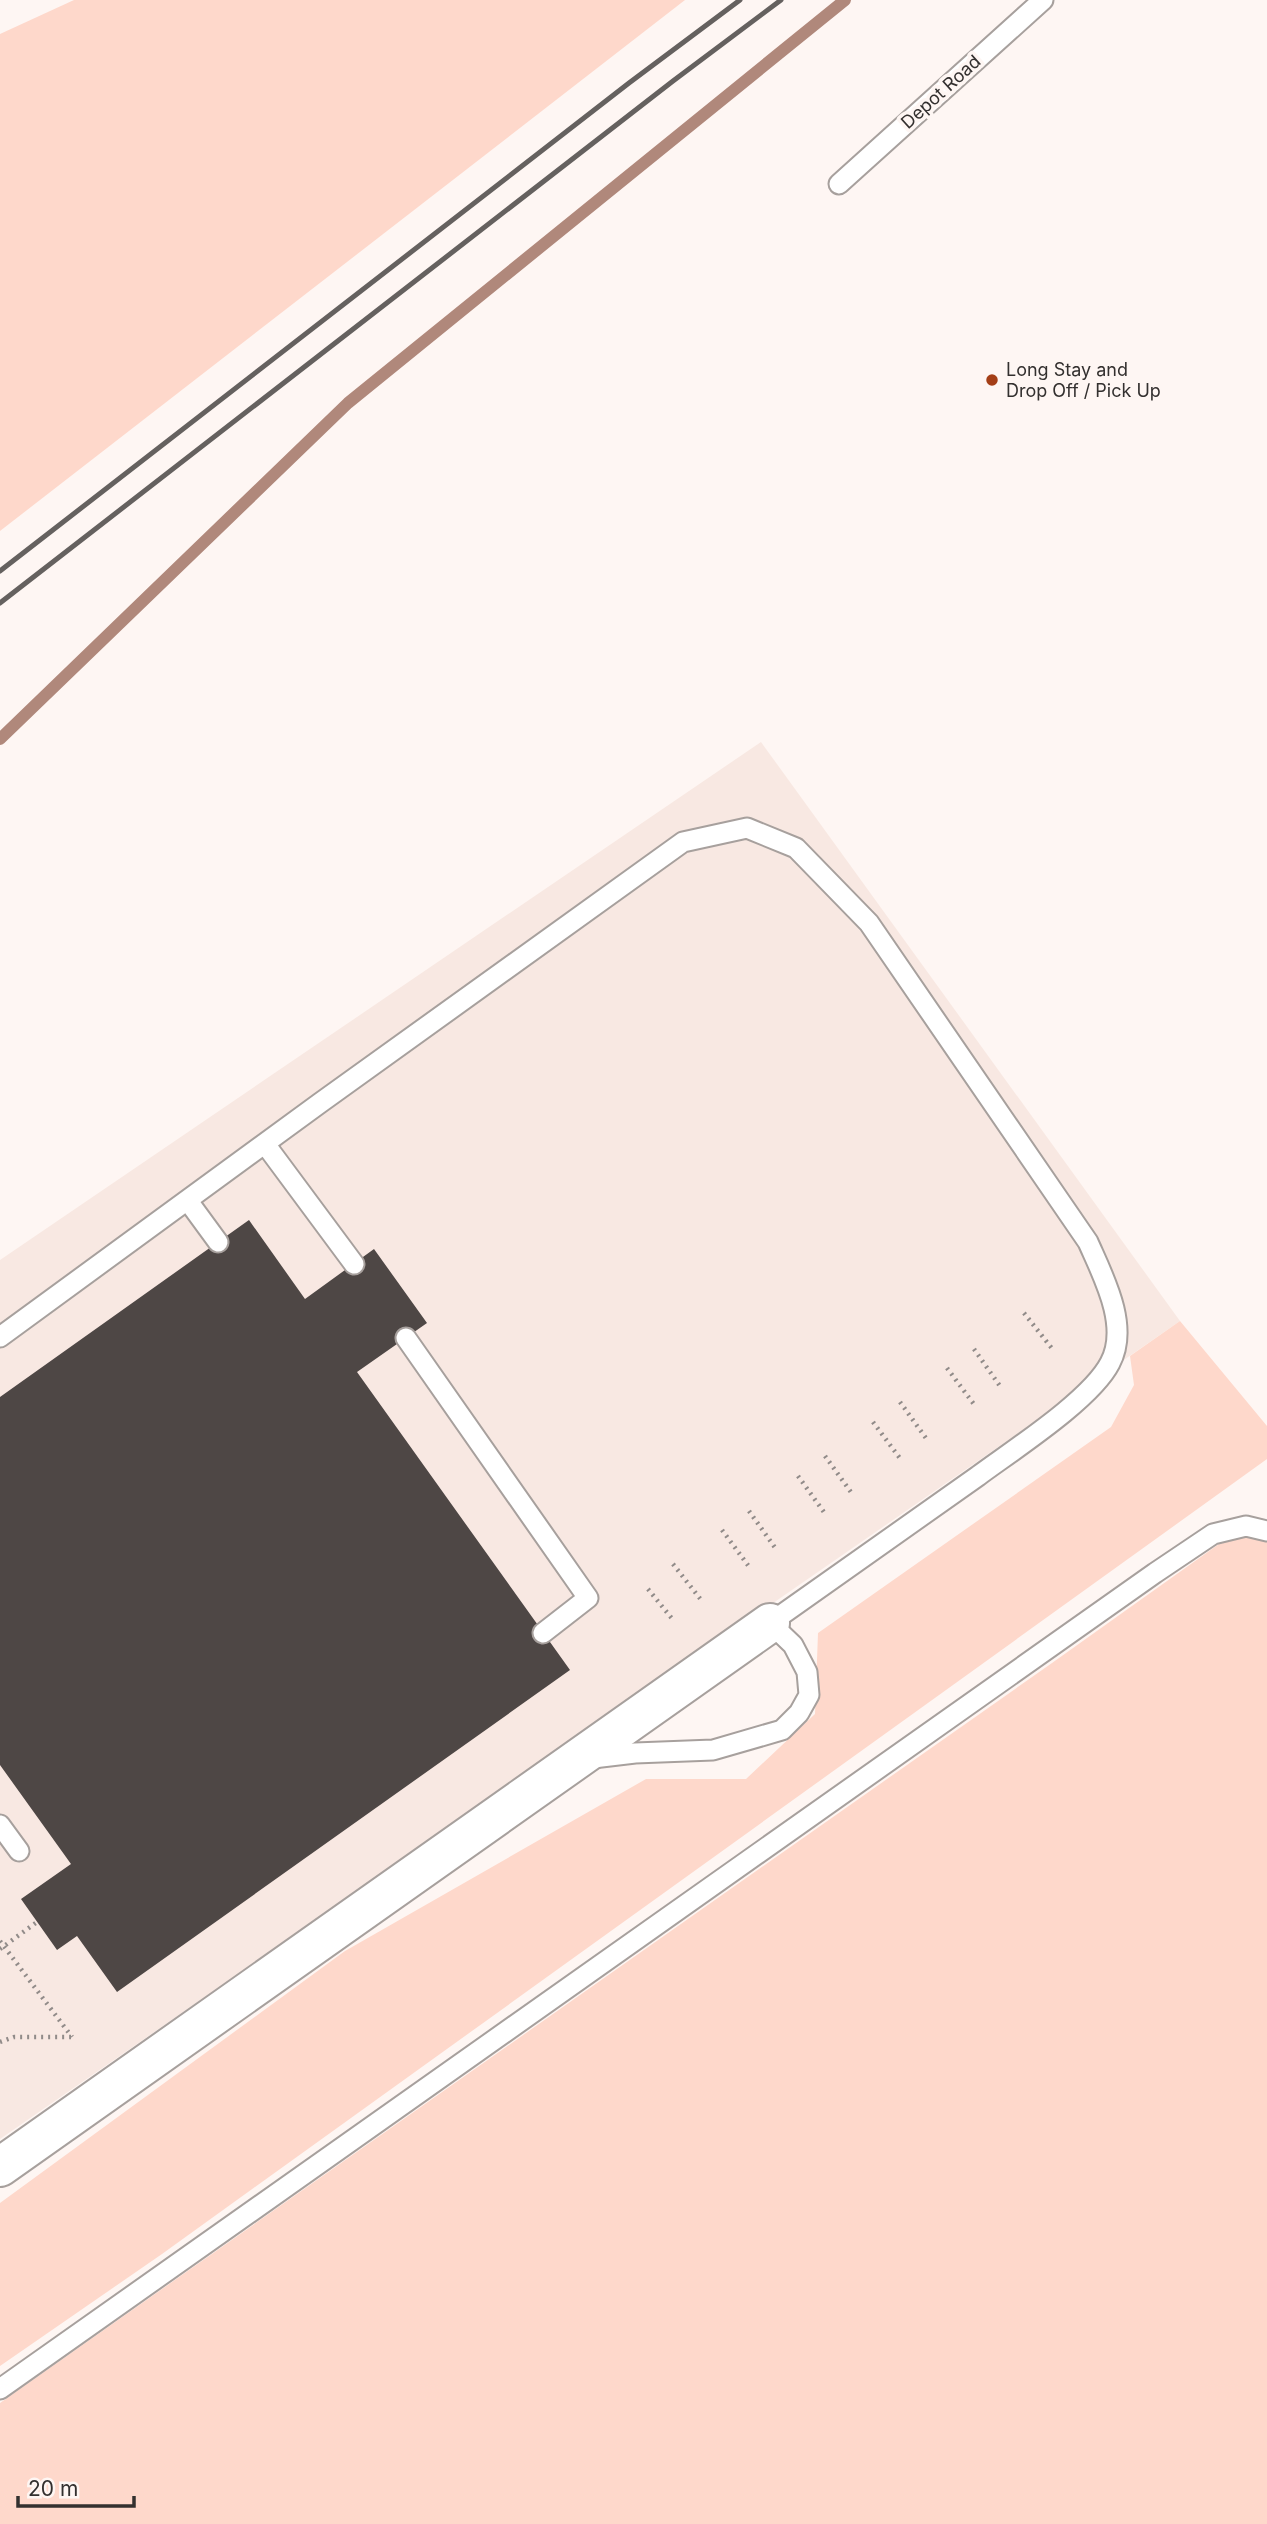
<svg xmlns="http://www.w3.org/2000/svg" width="1267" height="2524" viewBox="0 0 1267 2524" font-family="Inter,sans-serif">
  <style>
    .built { fill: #f8e8e2 }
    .green { fill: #fed8cb }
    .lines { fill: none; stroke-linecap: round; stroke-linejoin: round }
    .stream { stroke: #b0887b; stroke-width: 12 }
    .building { fill: #4e4745 }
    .lane-casing { stroke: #a7a09d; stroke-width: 23 }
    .street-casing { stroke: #a7a09d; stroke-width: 42 }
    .path { stroke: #918b89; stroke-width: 4.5; stroke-dasharray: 2 5; stroke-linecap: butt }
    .lane { stroke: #fff; stroke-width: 19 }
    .street { stroke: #fff; stroke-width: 38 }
    .rail { stroke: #65615f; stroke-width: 5 }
    .poi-dot { fill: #a43e16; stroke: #fef6f3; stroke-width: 2.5 }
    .labels { text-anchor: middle; stroke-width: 7; stroke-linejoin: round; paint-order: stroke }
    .street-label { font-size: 18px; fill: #33302f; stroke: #fef6f3 }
    .poi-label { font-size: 18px; fill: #33302f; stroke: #fef6f3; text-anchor: start }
  </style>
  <rect width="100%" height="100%" fill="#fef6f3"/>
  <polygon class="built" points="761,742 1180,1321 0,2139 0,1260"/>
  <g class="green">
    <polygon points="74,0 685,0 0,531 0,34"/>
    <polygon points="1180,1321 1267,1426 1267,1459 162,2254 0,2366 0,2203 345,1951 646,1779 746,1779 815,1714 818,1633 1111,1427 1134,1385 1130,1356"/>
    <polygon points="1255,1534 1267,1537 1267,2524 0,2524 0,2403 1052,1663 1226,1539"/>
  </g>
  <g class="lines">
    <polyline class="stream" points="0,739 348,403 845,0"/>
  </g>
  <polygon class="building" points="249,1220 305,1299 374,1249 427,1323 357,1372 570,1670 117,1992 77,1936 57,1950 21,1899 71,1864 0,1765 0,1397"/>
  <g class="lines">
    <g class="lane-casing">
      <g id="lane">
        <polyline points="839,184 1043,0"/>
        <polyline points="265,1144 354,1264"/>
        <polyline points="188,1201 218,1242"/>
        <path d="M0 1337 320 1103 683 842 747 828 796 848 869 923 1088 1242C1103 1276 1130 1326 1110 1363 1091 1400 1013 1450 978 1476 908 1525 839 1574 770 1623L793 1645 807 1672 809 1695 799 1713 782 1730 713 1750 635 1753 593 1758"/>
        <polyline points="406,1338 588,1598 543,1633"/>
        <polyline points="0,1825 19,1851"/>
        <polyline points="0,2389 1155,1573 1213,1534 1246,1526 1267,1531"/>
      </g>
    </g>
    <g class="street-casing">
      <polyline id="street" points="0,2167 770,1623"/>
    </g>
    <g class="path">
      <polyline points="1024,1313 1054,1351"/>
      <polyline points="974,1349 1002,1389"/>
      <polyline points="947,1368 976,1407"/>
      <polyline points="900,1402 928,1441"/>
      <polyline points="873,1422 902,1461"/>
      <polyline points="825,1456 853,1495"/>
      <polyline points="798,1476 826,1515"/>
      <polyline points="749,1511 776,1549"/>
      <polyline points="722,1530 750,1568"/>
      <polyline points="673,1564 702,1601"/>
      <polyline points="648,1589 674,1621"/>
      <polyline points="0,1941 72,2037"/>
      <polyline points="0,1949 37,1922"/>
      <polyline points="0,2042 14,2037 71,2037"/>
    </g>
    <use href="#lane" class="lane"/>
    <use href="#street" class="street"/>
    <g class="rail">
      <polyline points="0,571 629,83 740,0"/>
      <polyline points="0,603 673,81 781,0"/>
    </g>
  </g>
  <circle class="poi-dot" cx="992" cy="380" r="7"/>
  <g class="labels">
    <g class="street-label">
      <text transform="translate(941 92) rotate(-42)" y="6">Depot Road</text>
    </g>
    <g class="poi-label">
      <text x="1006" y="376">Long Stay and<tspan x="1006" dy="21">Drop Off / Pick Up</tspan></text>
    </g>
  </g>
  <path d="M18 2496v10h116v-10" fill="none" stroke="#33302f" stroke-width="3.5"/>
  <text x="28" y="2496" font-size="21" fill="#33302f" stroke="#fef6f3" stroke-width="5" paint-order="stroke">20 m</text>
</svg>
